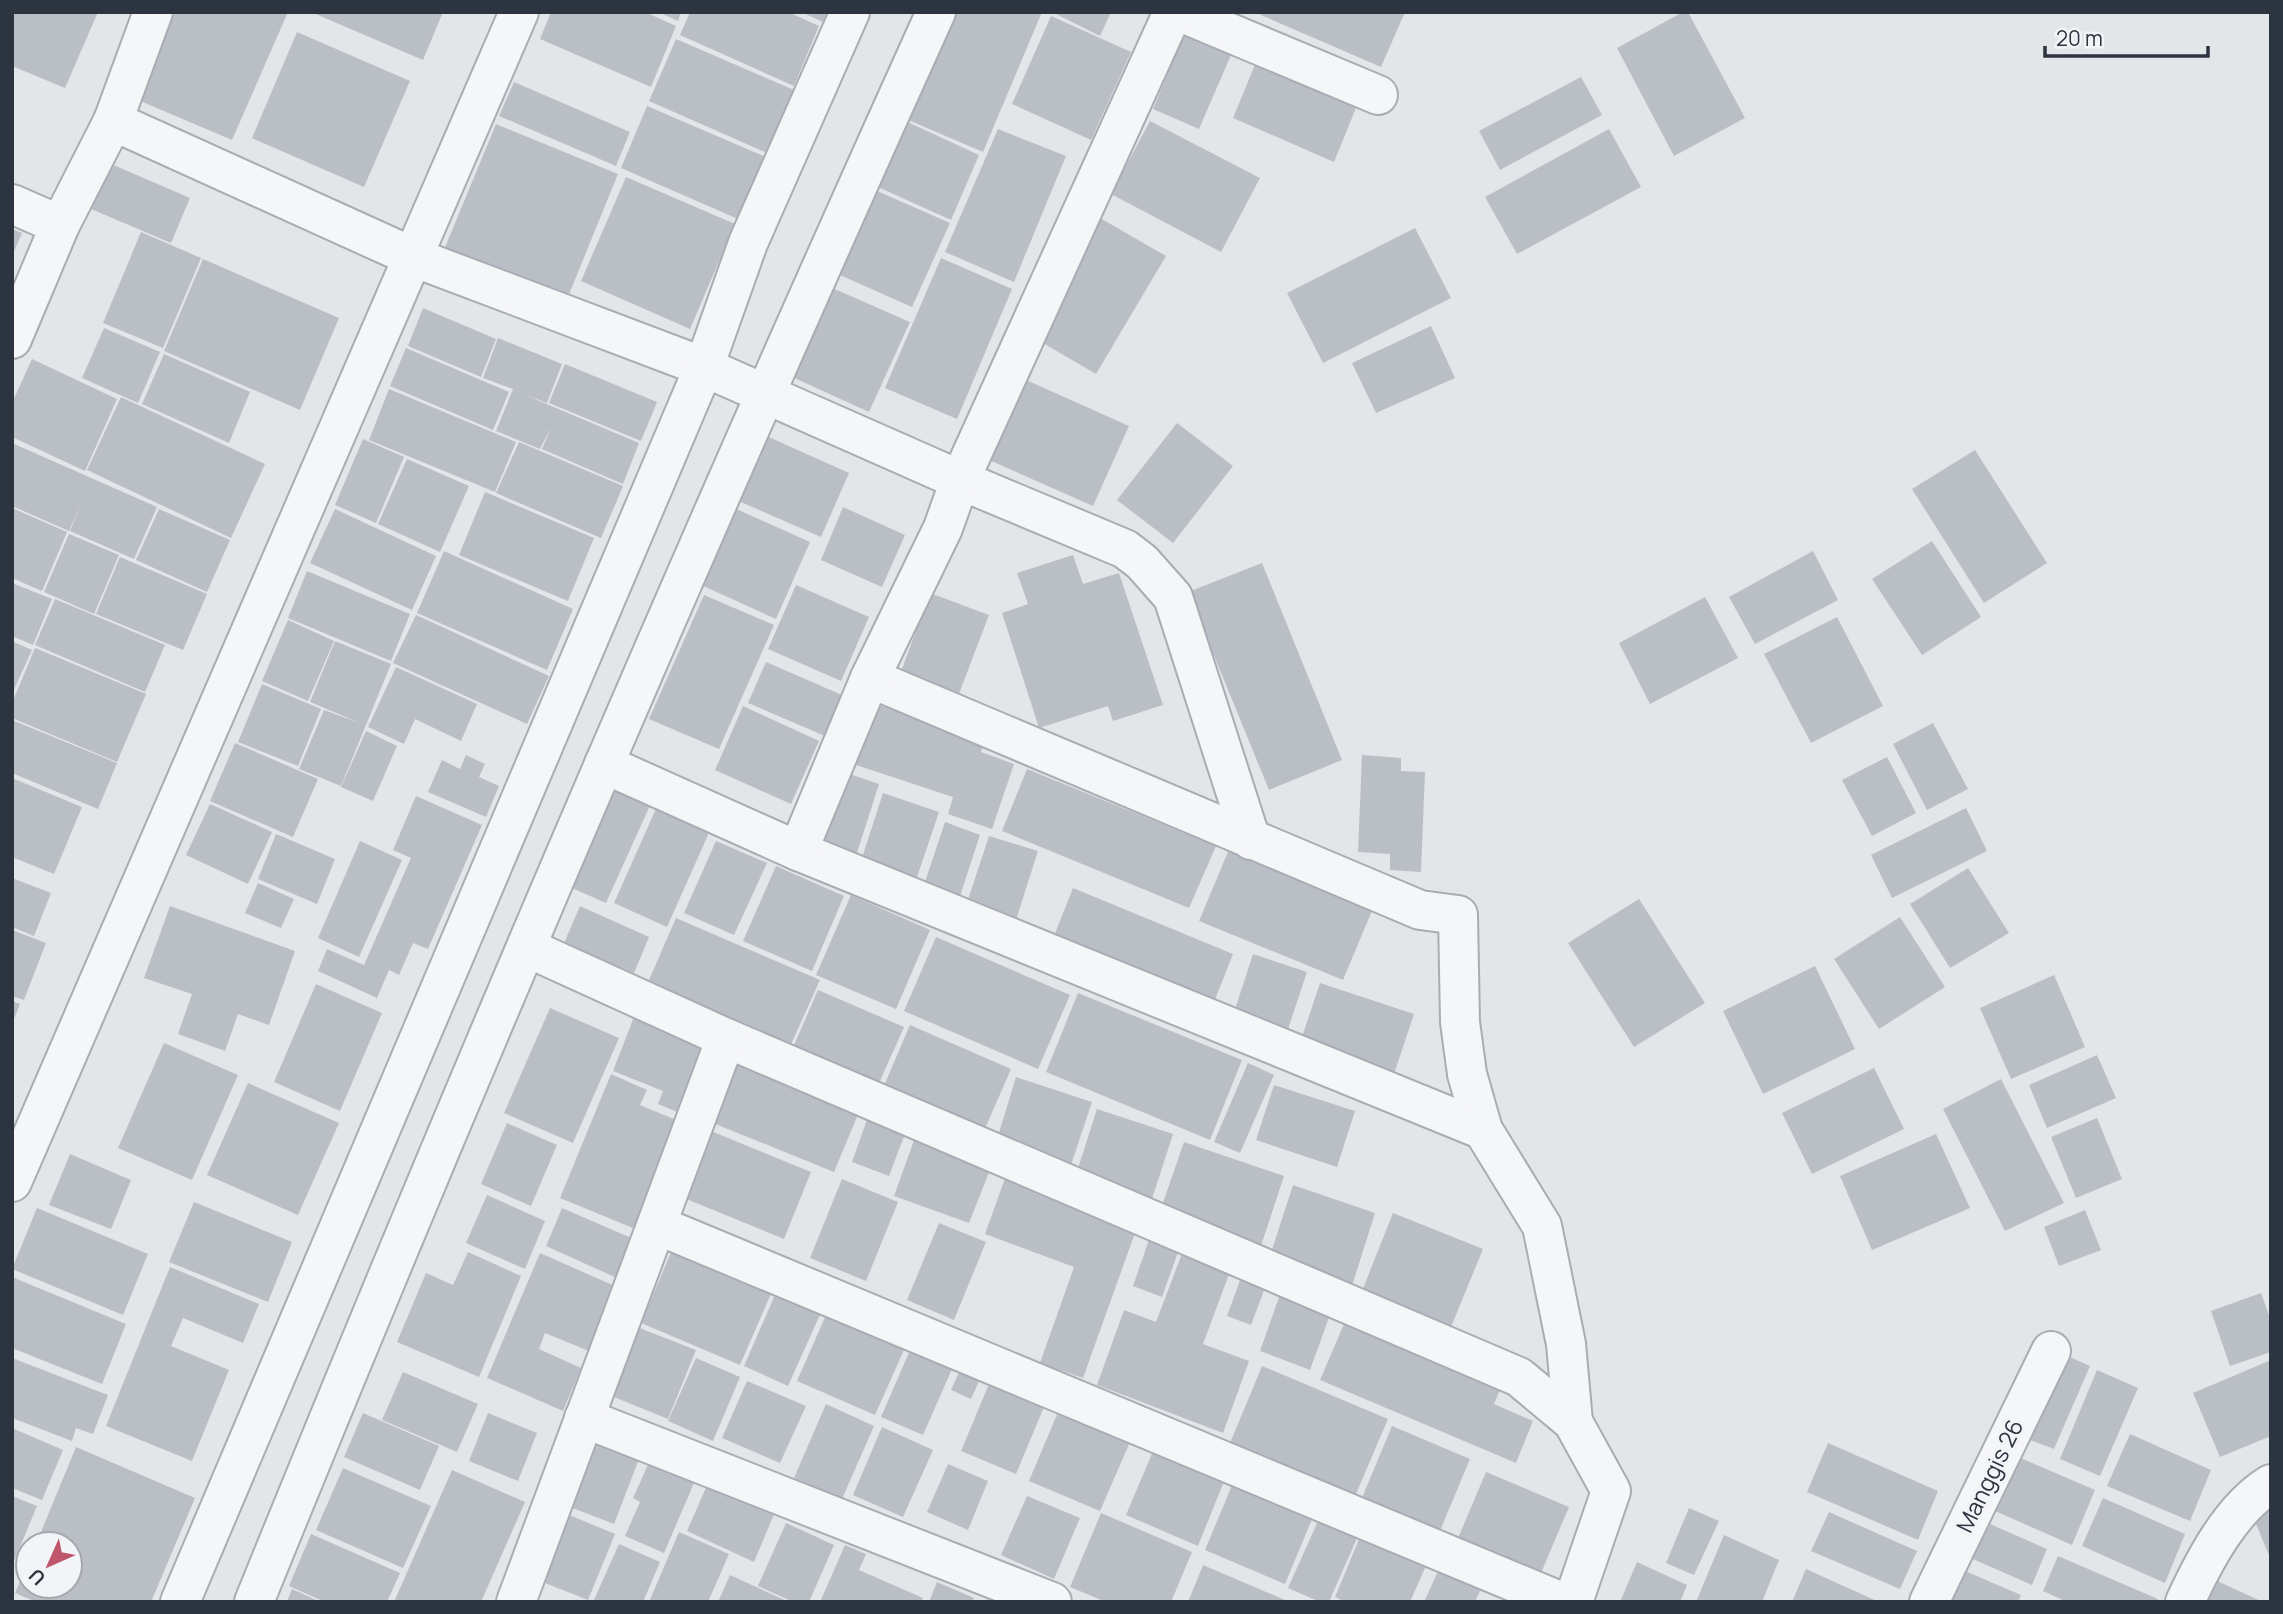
<svg xmlns="http://www.w3.org/2000/svg" width="2283" height="1614" viewBox="0 0 2283 1614" font-family="Manrope,sans-serif">
  <style>
    .building { fill: #babfc6 }
    .lines { fill: none; stroke-linecap: round; stroke-linejoin: round }
    .minor-casing { stroke: #a8adb3; stroke-width: 42 }
    .minor { stroke: #f5f6f8; stroke-width: 38 }
    .labels { text-anchor: middle; stroke-width: 7; stroke-linejoin: round; paint-order: stroke }
    .street-label { font-size: 23px; fill: #2c3440; stroke: #f2f4f7 }
  </style>
  <rect width="100%" height="100%" fill="#e3e6e9"/>
  <g class="building">
    <polygon points="12,12 98,12 65,88 12,66"/>
    <polygon points="175,12 288,12 232,140 138,100"/>
    <polygon points="311,12 443,12 423,60"/>
    <polygon points="551,12 645,12 676,26 651,87 540,39"/>
    <polygon points="658,12 681,12 678,21"/>
    <polygon points="690,12 788,12 819,26 794,86 680,35"/>
    <polygon points="801,12 827,12 823,22"/>
    <polygon points="944,12 1042,12 983,152 899,116"/>
    <polygon points="1052,12 1111,12 1100,36"/>
    <polygon points="1254,12 1405,12 1381,67"/>
    <polygon points="1683,12 1688,12 1745,118 1674,156 1617,48"/>
    <polygon points="1051,16 1131,52 1091,140 1012,104"/>
    <polygon points="1187,28 1234,48 1199,129 1153,109"/>
    <polygon points="297,32 410,81 364,187 252,138"/>
    <polygon points="676,39 794,90 767,153 649,101"/>
    <polygon points="1259,55 1360,98 1334,162 1233,118"/>
    <polygon points="1581,77 1602,115 1500,170 1479,131"/>
    <polygon points="514,82 630,132 616,166 499,116"/>
    <polygon points="647,106 766,157 738,219 621,168"/>
    <polygon points="899,118 979,155 951,220 869,183"/>
    <polygon points="1150,121 1260,178 1221,252 1111,194"/>
    <polygon points="496,124 618,174 563,309 441,257"/>
    <polygon points="998,129 1066,156 1014,282 945,252"/>
    <polygon points="1609,129 1641,187 1517,254 1485,197"/>
    <polygon points="109,163 190,198 171,243 91,209"/>
    <polygon points="626,177 735,224 690,329 581,281"/>
    <polygon points="868,187 950,223 912,307 831,271"/>
    <polygon points="1100,218 1166,256 1096,374 1031,336"/>
    <polygon points="1415,228 1451,298 1323,363 1287,293"/>
    <polygon points="12,229 22,233 12,256"/>
    <polygon points="141,232 201,258 163,348 103,323"/>
    <polygon points="941,258 1012,289 957,419 885,388"/>
    <polygon points="203,259 339,318 300,410 164,351"/>
    <polygon points="830,287 910,322 869,412 790,376"/>
    <polygon points="423,308 496,339 481,377 408,346"/>
    <polygon points="1431,326 1455,378 1376,413 1352,363"/>
    <polygon points="104,328 160,352 138,403 82,378"/>
    <polygon points="498,338 562,364 547,403 523,394 639,443 623,484 542,449 551,427 540,449 496,431 513,389 483,378"/>
    <polygon points="406,348 509,392 493,430 390,386"/>
    <polygon points="164,354 250,392 229,443 142,404"/>
    <polygon points="32,359 117,399 85,471 12,437 12,403"/>
    <polygon points="565,364 657,402 641,441 549,403"/>
    <polygon points="1024,379 1129,426 1093,506 989,460"/>
    <polygon points="389,389 516,442 495,492 369,440"/>
    <polygon points="121,397 265,464 231,538 87,470"/>
    <polygon points="1177,423 1233,466 1173,543 1117,500"/>
    <polygon points="762,434 849,473 821,537 734,499"/>
    <polygon points="363,439 404,457 376,523 335,505"/>
    <polygon points="519,442 623,486 601,538 496,493"/>
    <polygon points="12,443 157,507 134,559 70,531 81,504 69,531 12,506"/>
    <polygon points="1975,450 2047,563 1984,603 1912,489"/>
    <polygon points="407,459 469,486 440,552 378,524"/>
    <polygon points="485,492 594,538 568,601 459,555"/>
    <polygon points="843,507 905,535 882,587 821,560"/>
    <polygon points="12,508 67,532 42,591 12,578"/>
    <polygon points="734,508 810,542 776,619 701,585"/>
    <polygon points="159,509 230,540 207,592 136,560"/>
    <polygon points="335,509 436,556 412,610 310,563"/>
    <polygon points="69,534 119,555 94,614 44,592"/>
    <polygon points="1932,541 1981,617 1922,655 1872,579"/>
    <polygon points="444,551 573,609 547,670 417,613"/>
    <polygon points="1813,551 1838,600 1755,644 1729,597"/>
    <polygon points="1073,555 1083,584 1119,573 1163,705 1113,721 1108,706 1039,728 1002,613 1028,604 1017,573"/>
    <polygon points="120,557 207,594 183,650 96,614"/>
    <polygon points="1262,563 1342,760 1269,790 1188,592"/>
    <polygon points="307,571 410,614 391,661 288,618"/>
    <polygon points="12,583 52,599 33,645 12,636"/>
    <polygon points="796,585 869,617 841,681 768,649"/>
    <polygon points="930,593 989,615 957,699 899,677"/>
    <polygon points="704,595 774,625 719,749 649,719"/>
    <polygon points="1705,597 1738,658 1650,704 1619,643"/>
    <polygon points="55,599 165,645 145,692 35,645"/>
    <polygon points="416,615 549,676 527,724 393,663"/>
    <polygon points="1837,617 1883,706 1811,743 1764,654"/>
    <polygon points="288,620 334,641 308,701 262,681"/>
    <polygon points="12,641 32,650 12,694"/>
    <polygon points="335,641 391,664 341,786 299,769 324,710 360,723 310,702"/>
    <polygon points="35,648 146,694 117,762 12,718 12,703"/>
    <polygon points="766,662 842,695 825,736 748,703"/>
    <polygon points="396,667 477,704 461,741 415,719 404,744 368,727"/>
    <polygon points="262,684 321,709 298,766 238,742"/>
    <polygon points="870,702 984,741 981,752 1014,764 992,829 948,814 953,797 850,763"/>
    <polygon points="743,706 819,741 791,804 715,770"/>
    <polygon points="12,720 117,763 98,809 12,773"/>
    <polygon points="1933,723 1968,789 1927,810 1893,744"/>
    <polygon points="366,731 397,746 373,801 341,787"/>
    <polygon points="235,743 318,779 293,837 210,801"/>
    <polygon points="466,755 485,764 479,777 499,786 486,817 428,792 442,760 460,769"/>
    <polygon points="1362,755 1401,758 1401,771 1425,772 1421,872 1390,870 1390,854 1358,852"/>
    <polygon points="1887,757 1916,813 1872,836 1842,780"/>
    <polygon points="1027,769 1216,846 1189,908 1002,831"/>
    <polygon points="838,770 879,784 857,853 815,838"/>
    <polygon points="12,778 82,807 54,874 12,857"/>
    <polygon points="602,779 652,801 606,903 556,881"/>
    <polygon points="883,793 939,812 915,883 860,864"/>
    <polygon points="416,796 482,825 428,949 413,943 399,975 389,970 377,998 318,971 327,949 364,965 411,858 393,850"/>
    <polygon points="659,802 712,826 667,927 614,903"/>
    <polygon points="210,804 272,832 248,884 186,855"/>
    <polygon points="1966,808 1987,851 1892,898 1871,855"/>
    <polygon points="945,822 980,835 957,905 921,894"/>
    <polygon points="276,834 335,859 317,904 258,879"/>
    <polygon points="989,836 1038,851 1013,929 964,912"/>
    <polygon points="360,841 402,860 359,957 318,938"/>
    <polygon points="716,841 767,863 734,935 684,913"/>
    <polygon points="1230,847 1374,906 1343,980 1199,921"/>
    <polygon points="776,866 844,896 812,971 743,941"/>
    <polygon points="1968,868 2009,933 1950,968 1910,904"/>
    <polygon points="12,878 51,893 34,936 12,927"/>
    <polygon points="258,883 294,899 281,928 245,913"/>
    <polygon points="1073,888 1233,954 1210,1012 1050,946"/>
    <polygon points="851,895 930,930 896,1009 816,975"/>
    <polygon points="1639,899 1705,1003 1634,1047 1568,943"/>
    <polygon points="170,906 295,951 269,1025 238,1014 225,1051 178,1034 192,994 144,978"/>
    <polygon points="580,906 649,937 634,973 564,943"/>
    <polygon points="1900,917 1945,987 1879,1029 1834,959"/>
    <polygon points="676,918 820,980 788,1051 645,989"/>
    <polygon points="12,930 46,943 24,1000 12,996"/>
    <polygon points="936,937 1070,995 1038,1069 904,1011"/>
    <polygon points="1253,954 1307,972 1282,1047 1229,1028"/>
    <polygon points="1815,966 1855,1049 1763,1094 1723,1011"/>
    <polygon points="2054,975 2085,1047 2011,1079 1980,1008"/>
    <polygon points="1320,983 1414,1014 1391,1083 1297,1052"/>
    <polygon points="316,984 382,1013 340,1111 274,1082"/>
    <polygon points="818,990 904,1027 876,1090 791,1052"/>
    <polygon points="1078,993 1242,1060 1210,1140 1046,1072"/>
    <polygon points="12,1001 20,1004 12,1024"/>
    <polygon points="550,1008 619,1038 573,1143 504,1113"/>
    <polygon points="637,1009 719,1042 689,1117 658,1104 663,1091 613,1071"/>
    <polygon points="910,1025 1011,1069 984,1131 883,1088"/>
    <polygon points="164,1043 238,1075 192,1180 118,1148"/>
    <polygon points="737,1048 864,1100 834,1172 708,1121"/>
    <polygon points="2097,1055 2116,1098 2047,1128 2029,1085"/>
    <polygon points="1248,1063 1274,1075 1240,1153 1214,1142"/>
    <polygon points="1874,1068 1904,1129 1812,1174 1782,1113"/>
    <polygon points="611,1074 647,1090 640,1105 688,1125 645,1233 560,1198"/>
    <polygon points="1016,1077 1092,1102 1069,1171 995,1146"/>
    <polygon points="2001,1079 2064,1203 2005,1231 1943,1109"/>
    <polygon points="248,1083 339,1123 298,1215 207,1175"/>
    <polygon points="1274,1085 1355,1111 1337,1167 1256,1140"/>
    <polygon points="1097,1109 1173,1134 1150,1205 1074,1181"/>
    <polygon points="868,1117 906,1131 889,1176 852,1162"/>
    <polygon points="2097,1118 2122,1179 2076,1198 2051,1137"/>
    <polygon points="507,1123 557,1145 531,1206 481,1184"/>
    <polygon points="711,1131 811,1172 784,1239 684,1198"/>
    <polygon points="917,1132 994,1160 969,1223 894,1196"/>
    <polygon points="1936,1134 1970,1208 1872,1250 1840,1176"/>
    <polygon points="1184,1142 1284,1176 1258,1255 1157,1220"/>
    <polygon points="70,1154 131,1180 111,1229 49,1205"/>
    <polygon points="1008,1170 1140,1219 1083,1378 1040,1363 1074,1267 985,1234"/>
    <polygon points="842,1179 898,1202 866,1281 810,1258"/>
    <polygon points="1293,1185 1375,1213 1351,1289 1268,1262"/>
    <polygon points="487,1195 545,1221 525,1269 466,1243"/>
    <polygon points="194,1202 292,1242 268,1302 169,1262"/>
    <polygon points="37,1208 148,1254 123,1315 12,1269"/>
    <polygon points="562,1208 636,1240 619,1279 546,1246"/>
    <polygon points="2085,1210 2101,1250 2059,1266 2044,1227"/>
    <polygon points="1393,1213 1483,1249 1451,1327 1362,1291"/>
    <polygon points="939,1223 986,1242 954,1320 907,1300"/>
    <polygon points="1152,1231 1182,1241 1162,1297 1133,1286"/>
    <polygon points="675,1243 774,1287 740,1365 641,1323"/>
    <polygon points="1186,1243 1234,1261 1203,1344 1249,1361 1223,1433 1097,1385 1124,1310 1156,1322"/>
    <polygon points="468,1252 521,1276 479,1377 397,1342 426,1273 453,1285"/>
    <polygon points="540,1253 617,1287 589,1351 545,1333 539,1349 581,1368 563,1411 487,1378"/>
    <polygon points="170,1267 259,1304 243,1343 183,1318 171,1346 229,1370 192,1461 106,1426"/>
    <polygon points="1243,1272 1268,1280 1251,1325 1227,1316"/>
    <polygon points="12,1277 126,1324 102,1384 12,1348"/>
    <polygon points="1284,1283 1335,1301 1310,1370 1260,1351"/>
    <polygon points="778,1288 823,1308 788,1386 744,1366"/>
    <polygon points="2261,1293 2271,1321 2271,1352 2230,1366 2211,1311"/>
    <polygon points="829,1308 907,1343 875,1415 797,1381"/>
    <polygon points="1350,1310 1506,1375 1494,1404 1533,1421 1516,1463 1320,1380"/>
    <polygon points="637,1327 696,1350 668,1419 609,1395"/>
    <polygon points="914,1341 956,1360 923,1435 881,1417"/>
    <polygon points="2061,1353 2090,1366 2054,1449 2025,1438"/>
    <polygon points="12,1358 108,1395 93,1434 76,1428 72,1441 12,1418"/>
    <polygon points="696,1358 740,1377 713,1441 668,1421"/>
    <polygon points="965,1359 985,1368 971,1399 951,1390"/>
    <polygon points="2271,1360 2271,1436 2220,1457 2193,1393"/>
    <polygon points="1262,1366 1388,1419 1353,1501 1228,1448"/>
    <polygon points="2097,1370 2138,1388 2100,1476 2060,1459"/>
    <polygon points="403,1372 478,1404 457,1452 382,1420"/>
    <polygon points="994,1372 1049,1395 1016,1474 961,1451"/>
    <polygon points="747,1381 806,1406 780,1463 722,1438"/>
    <polygon points="826,1404 874,1426 842,1499 794,1478"/>
    <polygon points="1061,1405 1133,1435 1100,1511 1029,1481"/>
    <polygon points="363,1413 439,1446 420,1490 344,1457"/>
    <polygon points="488,1413 537,1433 518,1481 469,1461"/>
    <polygon points="1392,1426 1470,1459 1437,1538 1359,1505"/>
    <polygon points="882,1427 933,1450 903,1517 853,1495"/>
    <polygon points="12,1428 63,1450 42,1500 12,1488"/>
    <polygon points="584,1431 641,1454 614,1524 557,1502"/>
    <polygon points="2130,1434 2211,1470 2190,1521 2107,1486"/>
    <polygon points="1828,1443 1938,1491 1918,1540 1807,1492"/>
    <polygon points="1156,1444 1227,1474 1198,1546 1126,1515"/>
    <polygon points="76,1447 195,1498 151,1602 36,1602 15,1593 28,1563 28,1586 70,1586 70,1544 36,1544"/>
    <polygon points="2009,1453 2095,1490 2072,1545 1986,1507"/>
    <polygon points="652,1456 697,1476 664,1553 625,1536 640,1502 633,1498"/>
    <polygon points="948,1464 988,1481 968,1530 927,1512"/>
    <polygon points="343,1468 431,1506 403,1568 316,1530"/>
    <polygon points="452,1470 525,1502 481,1602 394,1602"/>
    <polygon points="1486,1472 1569,1507 1538,1580 1455,1545"/>
    <polygon points="1235,1478 1315,1512 1285,1584 1205,1550"/>
    <polygon points="708,1483 775,1512 754,1562 687,1531"/>
    <polygon points="12,1496 37,1506 12,1566"/>
    <polygon points="1027,1496 1080,1518 1054,1579 1001,1555"/>
    <polygon points="2103,1498 2185,1534 2165,1583 2082,1546"/>
    <polygon points="2271,1504 2271,1560 2251,1512"/>
    <polygon points="1689,1508 1719,1521 1694,1575 1666,1563"/>
    <polygon points="562,1512 615,1534 588,1600 535,1579"/>
    <polygon points="1322,1512 1361,1529 1329,1602 1320,1602 1288,1588"/>
    <polygon points="1829,1512 1917,1551 1900,1589 1811,1551"/>
    <polygon points="1101,1513 1192,1552 1171,1602 1106,1602 1070,1587"/>
    <polygon points="1981,1520 2047,1549 2032,1585 1966,1556"/>
    <polygon points="786,1523 834,1545 809,1602 793,1602 758,1586"/>
    <polygon points="679,1532 729,1554 708,1602 649,1602"/>
    <polygon points="1362,1532 1428,1561 1410,1602 1346,1602 1335,1597"/>
    <polygon points="311,1534 400,1573 387,1602 325,1602 289,1586"/>
    <polygon points="1724,1535 1779,1560 1762,1602 1696,1602"/>
    <polygon points="619,1544 660,1562 643,1602 593,1602"/>
    <polygon points="845,1545 866,1554 859,1570 923,1598 921,1602 820,1602"/>
    <polygon points="2058,1556 2158,1599 2156,1602 2067,1602 2043,1591"/>
    <polygon points="1637,1562 1687,1585 1680,1602 1620,1602"/>
    <polygon points="1203,1565 1285,1600 1284,1602 1188,1602"/>
    <polygon points="1440,1567 1482,1586 1475,1602 1424,1602"/>
    <polygon points="1806,1569 1879,1602 1792,1602"/>
    <polygon points="1965,1571 2021,1595 2018,1602 1951,1602"/>
    <polygon points="730,1575 789,1602 718,1602"/>
    <polygon points="2215,1580 2263,1602 2205,1602"/>
    <polygon points="937,1582 974,1598 972,1602 929,1602"/>
    <polygon points="292,1589 321,1602 287,1602"/>
  </g>
  <g class="lines">
    <g class="minor-casing">
      <g id="minor">
        <polyline points="1180,12 1378,95"/>
        <polyline points="113,121 413,257 704,367 960,480 1125,549 1142,562 1173,597 1251,840"/>
        <polyline points="12,204 60,225"/>
        <polyline points="12,339 60,225 113,121 153,12"/>
        <polyline points="870,678 1420,910 1458,915 1460,1022 1467,1074 1483,1130 1542,1226 1566,1344 1573,1422"/>
        <polyline points="604,764 798,851 1483,1130"/>
        <polyline points="798,851 870,678 943,528 960,480 1173,12"/>
        <polyline points="528,948 726,1038 1519,1377 1573,1422 1611,1491 1573,1602"/>
        <polyline points="12,1182 519,12"/>
        <polyline points="657,1225 1562,1602"/>
        <polyline points="584,1418 1052,1602"/>
        <polyline points="180,1602 704,367 748,243 850,12"/>
        <path d="M254 1602C471 1067 698 538 936 12"/>
        <polyline points="516,1602 726,1038"/>
        <polyline points="1929,1602 2051,1351"/>
        <path d="M2185 1602C2204 1561 2231 1508 2271 1484"/>
      </g>
    </g>
    <use href="#minor" class="minor"/>
  </g>
  <g class="labels">
    <g class="street-label">
      <text transform="translate(1990 1476) rotate(-64)" y="8">Manggis 26</text>
    </g>
  </g>
  <rect width="2283" height="1614" fill="none" stroke="#2c3440" stroke-width="28"/>
  <g transform="translate(49 1565) rotate(225)"><circle r="33" fill="#f2f4f7" stroke="#a3a7ae" stroke-width="2"/>
  <path d="M0-5L12 26L0 18L-12 26Z" fill="#c0566b"/>
  <text y="-10" font-size="19" font-weight="bold" text-anchor="middle" fill="#2c3440">U</text>
  </g>
  <path d="M2045 46v10h163v-10" fill="none" stroke="#2c3440" stroke-width="3.5"/>
  <text x="2056" y="46" font-size="21" fill="#2c3440" stroke="#f2f4f7" stroke-width="5" paint-order="stroke">20 m</text>
</svg>
